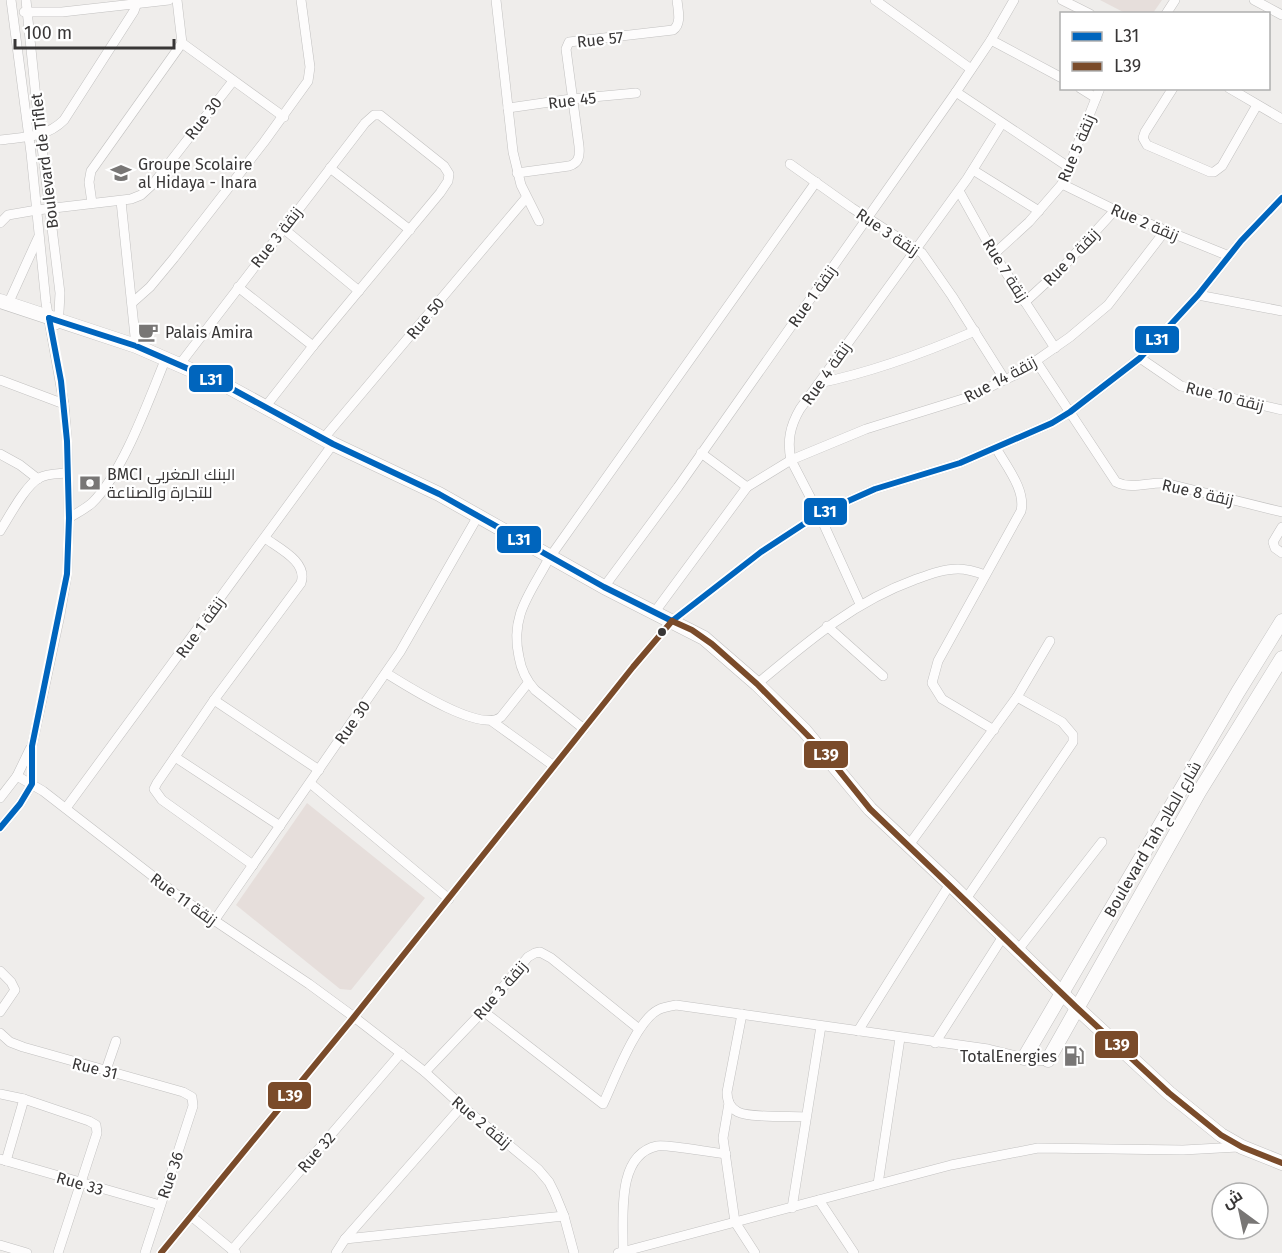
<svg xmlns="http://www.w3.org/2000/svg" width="1282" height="1253" viewBox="0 0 1282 1253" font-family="'Fira Sans',Cairo,sans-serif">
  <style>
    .built { fill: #e6dedb }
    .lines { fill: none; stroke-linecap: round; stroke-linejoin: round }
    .street-casing { stroke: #c2c1c0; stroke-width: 10 }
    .secondary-casing { stroke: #c2c1c0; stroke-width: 15 }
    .street { stroke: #fdfcfc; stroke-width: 9 }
    .secondary { stroke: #fdfcfc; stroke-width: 14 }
    .bus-1-casing { stroke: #fff; stroke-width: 10 }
    .bus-2-casing { stroke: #fff; stroke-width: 10 }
    .bus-1 { stroke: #0065bd; stroke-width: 6 }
    .bus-2 { stroke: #7a4b2a; stroke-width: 6 }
    .bus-dot { fill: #383636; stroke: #fff; stroke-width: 2 }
    .labels { text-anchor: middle; stroke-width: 4.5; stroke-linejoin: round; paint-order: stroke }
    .street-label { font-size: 16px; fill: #383636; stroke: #fff }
    .poi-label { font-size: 16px; fill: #383636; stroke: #fff; text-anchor: start }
    .line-badge { stroke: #fff; stroke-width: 2 }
    .badge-label { font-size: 16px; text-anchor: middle; font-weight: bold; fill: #fff }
  </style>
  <rect width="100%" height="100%" fill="#efedeb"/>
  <g class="built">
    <polygon points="1100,0 1162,0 1153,13 1127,14"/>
    <polygon points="307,803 425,898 351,990 340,989 236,905"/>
  </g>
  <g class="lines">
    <g class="street-casing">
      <g id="street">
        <polyline points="26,0 36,98 60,293 59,312 56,325"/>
        <polyline points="177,0 182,43"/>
        <polyline points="496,0 513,152 521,185 539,221"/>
        <polyline points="875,0 971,69"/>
        <polyline points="1062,0 1090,14"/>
        <polyline points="1254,0 1282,15"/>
        <polyline points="24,12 62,12 169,0"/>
        <polyline points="1166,14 1175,0"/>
        <polyline points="991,40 1062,78"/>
        <polyline points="182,43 284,117"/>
        <polyline points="1080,88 1096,98"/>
        <polyline points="1173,88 1145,132 1143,138 1147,145 1210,172 1214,172 1222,166 1257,105"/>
        <polyline points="1229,88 1282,119"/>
        <polyline points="956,92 1070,168"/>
        <polyline points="508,108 571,99 636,93"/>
        <path d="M0 140C24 137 46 138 64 120L134 11 138 0"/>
        <polyline points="790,164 852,208 922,253 952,296 1005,380"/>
        <polyline points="330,168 410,230"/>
        <polyline points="973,170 1039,211"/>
        <path d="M517 173 569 166C579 163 580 156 579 146L566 49 569 42 673 30C682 24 678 10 677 0"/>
        <polyline points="1062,184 1115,210 1229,256"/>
        <polyline points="959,191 994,254 1055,348"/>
        <polyline points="121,201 136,346"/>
        <polyline points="92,203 89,182 91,171 182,43"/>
        <polyline points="0,223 8,215 37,210 131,199 141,195 153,184 233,81"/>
        <polyline points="284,229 359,291"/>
        <polyline points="994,254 1029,222 1062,184 1100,88"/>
        <polyline points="238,287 313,346"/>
        <polyline points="1198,295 1282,311"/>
        <polyline points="1025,302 1063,267 1115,210"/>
        <polyline points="132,303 150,287 174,258 264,142 308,81 310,67 301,0"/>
        <polyline points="8,304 38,238"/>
        <polyline points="1140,358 1181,386 1282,410"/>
        <path d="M1036 361 1116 482C1132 490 1148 482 1165 483L1282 512"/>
        <polyline points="180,364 365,123 374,115 380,115 444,166 449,174 448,181 440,193 313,346 266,406"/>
        <polyline points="0,380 64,404"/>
        <path d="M819 383C873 372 924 353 975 331"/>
        <polyline points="323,439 526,198"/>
        <polyline points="701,453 747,487"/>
        <polyline points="0,454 20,465 38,479"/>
        <path d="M69 518C77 513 85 509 92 503 123 473 149 399 166 358"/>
        <polyline points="1282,527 1273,542 1275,548 1282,553"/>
        <path d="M0 531C9 517 25 486 39 478 48 473 58 474 67 473"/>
        <polyline points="550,557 816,182"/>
        <path d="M547 562C529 595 510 617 519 657 521 669 526 680 535 690L584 729"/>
        <polyline points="604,587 678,487 956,92 991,40 1014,0"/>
        <polyline points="860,604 819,514 791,460 866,429 969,397 1017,374 1070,337 1108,305 1165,231"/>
        <path d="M654 613 747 487 791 460C787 441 790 426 800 409L967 179 1002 123"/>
        <polyline points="827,626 883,676"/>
        <path d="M386 673C407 686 480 733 501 717L528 683"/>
        <path d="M757 684C806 643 853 602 914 580 928 575 943 569 958 569 967 569 977 572 985 575"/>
        <polyline points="214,700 319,770"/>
        <polyline points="493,722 554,766"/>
        <path d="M994 730 942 699 932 683 938 661 1021 511C1026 490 1006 466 996 448"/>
        <polyline points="175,757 280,826"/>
        <polyline points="17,776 43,791 181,898 309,984 354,1017 425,1072 462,1106 538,1169 549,1182 555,1194 564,1216 574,1253"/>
        <polyline points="310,783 449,899"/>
        <polyline points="0,798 17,776 30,749"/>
        <polyline points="66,808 333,444"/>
        <polyline points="0,828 20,804 32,784 32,746 60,615 67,574 69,518 67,441 64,404 46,303 31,153 11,0"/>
        <polyline points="909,845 1017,697 1050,641"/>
        <path d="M253 865 162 800 154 789 157 783 214 700 301 583C308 562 280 549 265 538"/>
        <polyline points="966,899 1073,742 1073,735 1062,722 1017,697"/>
        <polyline points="214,921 400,652 478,516"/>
        <polyline points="1018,950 1102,842"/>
        <polyline points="0,971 11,982 15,990 0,1012"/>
        <path d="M483 1011 603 1104C614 1081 636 1021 658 1010 663 1007 670 1006 676 1005L988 1049 1036 1061 1048 1060"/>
        <path d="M742 1014 727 1092C727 1101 730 1108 738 1112 750 1118 791 1116 806 1117"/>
        <polyline points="858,1031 950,884"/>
        <polyline points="0,1033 10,1042 23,1047 183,1092 192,1097 193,1106 145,1253"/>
        <polyline points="935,1043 1004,935"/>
        <polyline points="106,1070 116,1041"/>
        <polyline points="425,1072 483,1011 528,957 535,953 540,952 551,958 639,1029"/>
        <polyline points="0,1094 24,1099 89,1121 96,1125 97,1133 58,1253"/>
        <polyline points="729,1103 723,1138 735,1222 755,1253"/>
        <polyline points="0,1159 160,1205"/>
        <polyline points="6,1161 24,1099"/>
        <polyline points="878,1184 900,1038"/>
        <polyline points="819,1200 854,1253"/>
        <polyline points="792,1208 821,1026"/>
        <polyline points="191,1216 236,1253"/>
        <polyline points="345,1239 564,1216"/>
        <polyline points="0,1245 27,1253"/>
        <polyline points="232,1250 401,1053"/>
        <path d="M623 1252C624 1219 615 1155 657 1146 668 1144 712 1153 726 1154"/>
        <polyline points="161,1253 354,1017 633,667 672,621 761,552 819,514 875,489 960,463 1052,423 1070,412 1140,358 1198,295 1241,241 1282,198"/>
        <polyline points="336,1253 345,1239 462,1106"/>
        <polyline points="618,1253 951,1165 1038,1148 1183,1150 1238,1147"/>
      </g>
    </g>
    <g class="secondary-casing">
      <g id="secondary">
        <polyline points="0,301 136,346 223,384 333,444 439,494 604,587 704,638 757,684 804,730 870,809 950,884 1076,1007 1169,1093 1221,1135 1242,1147 1282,1163"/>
        <polyline points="1024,1058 1238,692 1282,621"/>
        <polyline points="1048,1060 1199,792 1282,658"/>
      </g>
    </g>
    <use href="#street" class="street"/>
    <use href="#secondary" class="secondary"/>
    <g class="bus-1-casing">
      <g id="bus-1">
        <polyline points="49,318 136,346 223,384 333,444 439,494 604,587 672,621"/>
        <polyline points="672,621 761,552 819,514 875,489 960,463 1052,423 1070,412 1140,358 1198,295 1241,241 1282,198"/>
        <polyline points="0,828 20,804 32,784 32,746 67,574 69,518 67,441 61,381 49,318"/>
      </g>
    </g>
    <g class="bus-2-casing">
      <g id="bus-2">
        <polyline points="672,621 692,630 712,644 757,684 825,753 870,809 1076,1007 1169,1093 1221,1135 1242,1147 1282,1163"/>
        <polyline points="161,1253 354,1017 633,667 672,621"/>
      </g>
    </g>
    <use href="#bus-1" class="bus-1"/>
    <use href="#bus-2" class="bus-2"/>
  </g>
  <defs>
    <g id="school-bare" transform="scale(1.62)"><path d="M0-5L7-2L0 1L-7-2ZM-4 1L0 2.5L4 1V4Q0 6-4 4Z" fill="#787675" stroke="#fff" stroke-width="2.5" paint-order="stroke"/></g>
    <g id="cafe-bare" transform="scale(1.62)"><path d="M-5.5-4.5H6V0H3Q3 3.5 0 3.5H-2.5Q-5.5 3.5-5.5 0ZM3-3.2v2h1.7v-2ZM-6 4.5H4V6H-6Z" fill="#787675" stroke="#fff" stroke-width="2.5" paint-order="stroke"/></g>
    <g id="bank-bare" transform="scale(1.62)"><path d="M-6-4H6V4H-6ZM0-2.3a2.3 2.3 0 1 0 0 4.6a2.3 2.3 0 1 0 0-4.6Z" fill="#787675" stroke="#fff" stroke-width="2.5" paint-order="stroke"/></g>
    <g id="fuel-bare" transform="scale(1.62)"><path d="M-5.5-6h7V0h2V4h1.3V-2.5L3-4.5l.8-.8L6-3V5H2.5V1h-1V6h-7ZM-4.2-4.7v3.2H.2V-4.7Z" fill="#787675" stroke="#fff" stroke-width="2.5" paint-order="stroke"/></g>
  </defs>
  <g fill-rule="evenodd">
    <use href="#school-bare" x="121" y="173"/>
    <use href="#cafe-bare" x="148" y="332"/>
    <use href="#bank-bare" x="90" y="483"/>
    <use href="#fuel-bare" x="1074" y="1056"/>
  </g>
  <circle class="bus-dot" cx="662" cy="632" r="5"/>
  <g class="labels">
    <g class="street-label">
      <text transform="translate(600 39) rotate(-6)" y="6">Rue 57</text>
      <text transform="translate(572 100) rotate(-7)" y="6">Rue 45</text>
      <text transform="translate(203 118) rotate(-52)" y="6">Rue 30</text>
      <text transform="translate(1076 148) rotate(-67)" y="6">Rue 5 زنقة</text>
      <text transform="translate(44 161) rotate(-97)" y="6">Boulevard de Tiflet</text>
      <text transform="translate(1145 222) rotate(23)" y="6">Rue 2 زنقة</text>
      <text transform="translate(888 232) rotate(34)" y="6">Rue 3 زنقة</text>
      <text transform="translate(276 237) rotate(-52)" y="6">Rue 3 زنقة</text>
      <text transform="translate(1071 257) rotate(-46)" y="6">Rue 9 زنقة</text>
      <text transform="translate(1006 270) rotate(58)" y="6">Rue 7 زنقة</text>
      <text transform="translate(812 296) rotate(-55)" y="6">Rue 1 زنقة</text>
      <text transform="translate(425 318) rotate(-50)" y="6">Rue 50</text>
      <text transform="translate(826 373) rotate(-55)" y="6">Rue 4 زنقة</text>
      <text transform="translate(1000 379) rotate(-28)" y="6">Rue 14 زنقة</text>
      <text transform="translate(1225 396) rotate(14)" y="6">Rue 10 زنقة</text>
      <text transform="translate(1198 492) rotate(13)" y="6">Rue 8 زنقة</text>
      <text transform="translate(200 627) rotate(-54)" y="6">Rue 1 زنقة</text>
      <text transform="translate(352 722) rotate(-55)" y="6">Rue 30</text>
      <text transform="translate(1152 839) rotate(-60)" y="6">Boulevard Tah شارع الطاح</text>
      <text transform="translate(184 899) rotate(36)" y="6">Rue 11 زنقة</text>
      <text transform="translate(500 990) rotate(-49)" y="6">Rue 3 زنقة</text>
      <text transform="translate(95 1068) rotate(14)" y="6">Rue 31</text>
      <text transform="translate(482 1122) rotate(40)" y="6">Rue 2 زنقة</text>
      <text transform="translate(316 1152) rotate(-49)" y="6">Rue 32</text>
      <text transform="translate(170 1175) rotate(-71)" y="6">Rue 36</text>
      <text transform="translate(80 1183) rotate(16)" y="6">Rue 33</text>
    </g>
    <g class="poi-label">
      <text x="138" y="170">Groupe Scolaire<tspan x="138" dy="18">al Hidaya - Inara</tspan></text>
      <text x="165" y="338">Palais Amira</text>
      <text x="107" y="480">BMCI البنك المغربي<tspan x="107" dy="18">للتجارة والصناعة</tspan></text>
      <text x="1057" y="1062" text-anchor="end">TotalEnergies</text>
    </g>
  </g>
  <g class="line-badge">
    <rect x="1134" y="325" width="46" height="29" rx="6" fill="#0065bd"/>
    <rect x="188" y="364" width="46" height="29" rx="6" fill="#0065bd"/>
    <rect x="803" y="497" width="45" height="29" rx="6" fill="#0065bd"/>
    <rect x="496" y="525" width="46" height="29" rx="6" fill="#0065bd"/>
    <rect x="803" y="740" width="46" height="29" rx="6" fill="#7a4b2a"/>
    <rect x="1094" y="1030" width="45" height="29" rx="6" fill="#7a4b2a"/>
    <rect x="267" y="1081" width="45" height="29" rx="6" fill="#7a4b2a"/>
  </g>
  <g class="badge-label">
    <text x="1157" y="345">L31</text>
    <text x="211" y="385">L31</text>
    <text x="825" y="517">L31</text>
    <text x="519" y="545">L31</text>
    <text x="826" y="760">L39</text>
    <text x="1117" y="1050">L39</text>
    <text x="290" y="1101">L39</text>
  </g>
  <rect x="1060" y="12" width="210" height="78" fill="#ffffff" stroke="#afafaf" stroke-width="1.5"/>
  <rect x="1072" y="32" width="30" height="9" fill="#0065bd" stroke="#afafaf" stroke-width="1.5"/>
  <text x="1114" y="42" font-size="18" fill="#383636">L31</text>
  <rect x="1072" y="62" width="30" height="9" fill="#7a4b2a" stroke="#afafaf" stroke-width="1.5"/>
  <text x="1114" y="72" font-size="18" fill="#383636">L39</text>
  <g transform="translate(1240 1211) rotate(327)"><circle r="28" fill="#ffffff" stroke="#afafaf" stroke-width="1.5"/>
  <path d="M0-4.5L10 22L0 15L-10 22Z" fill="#787675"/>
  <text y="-9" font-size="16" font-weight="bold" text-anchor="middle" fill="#383636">ش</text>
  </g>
  <path d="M15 39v9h159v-9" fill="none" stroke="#383636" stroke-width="3"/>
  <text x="24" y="39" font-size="18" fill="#383636" stroke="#ffffff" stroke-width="4.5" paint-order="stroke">100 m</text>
</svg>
